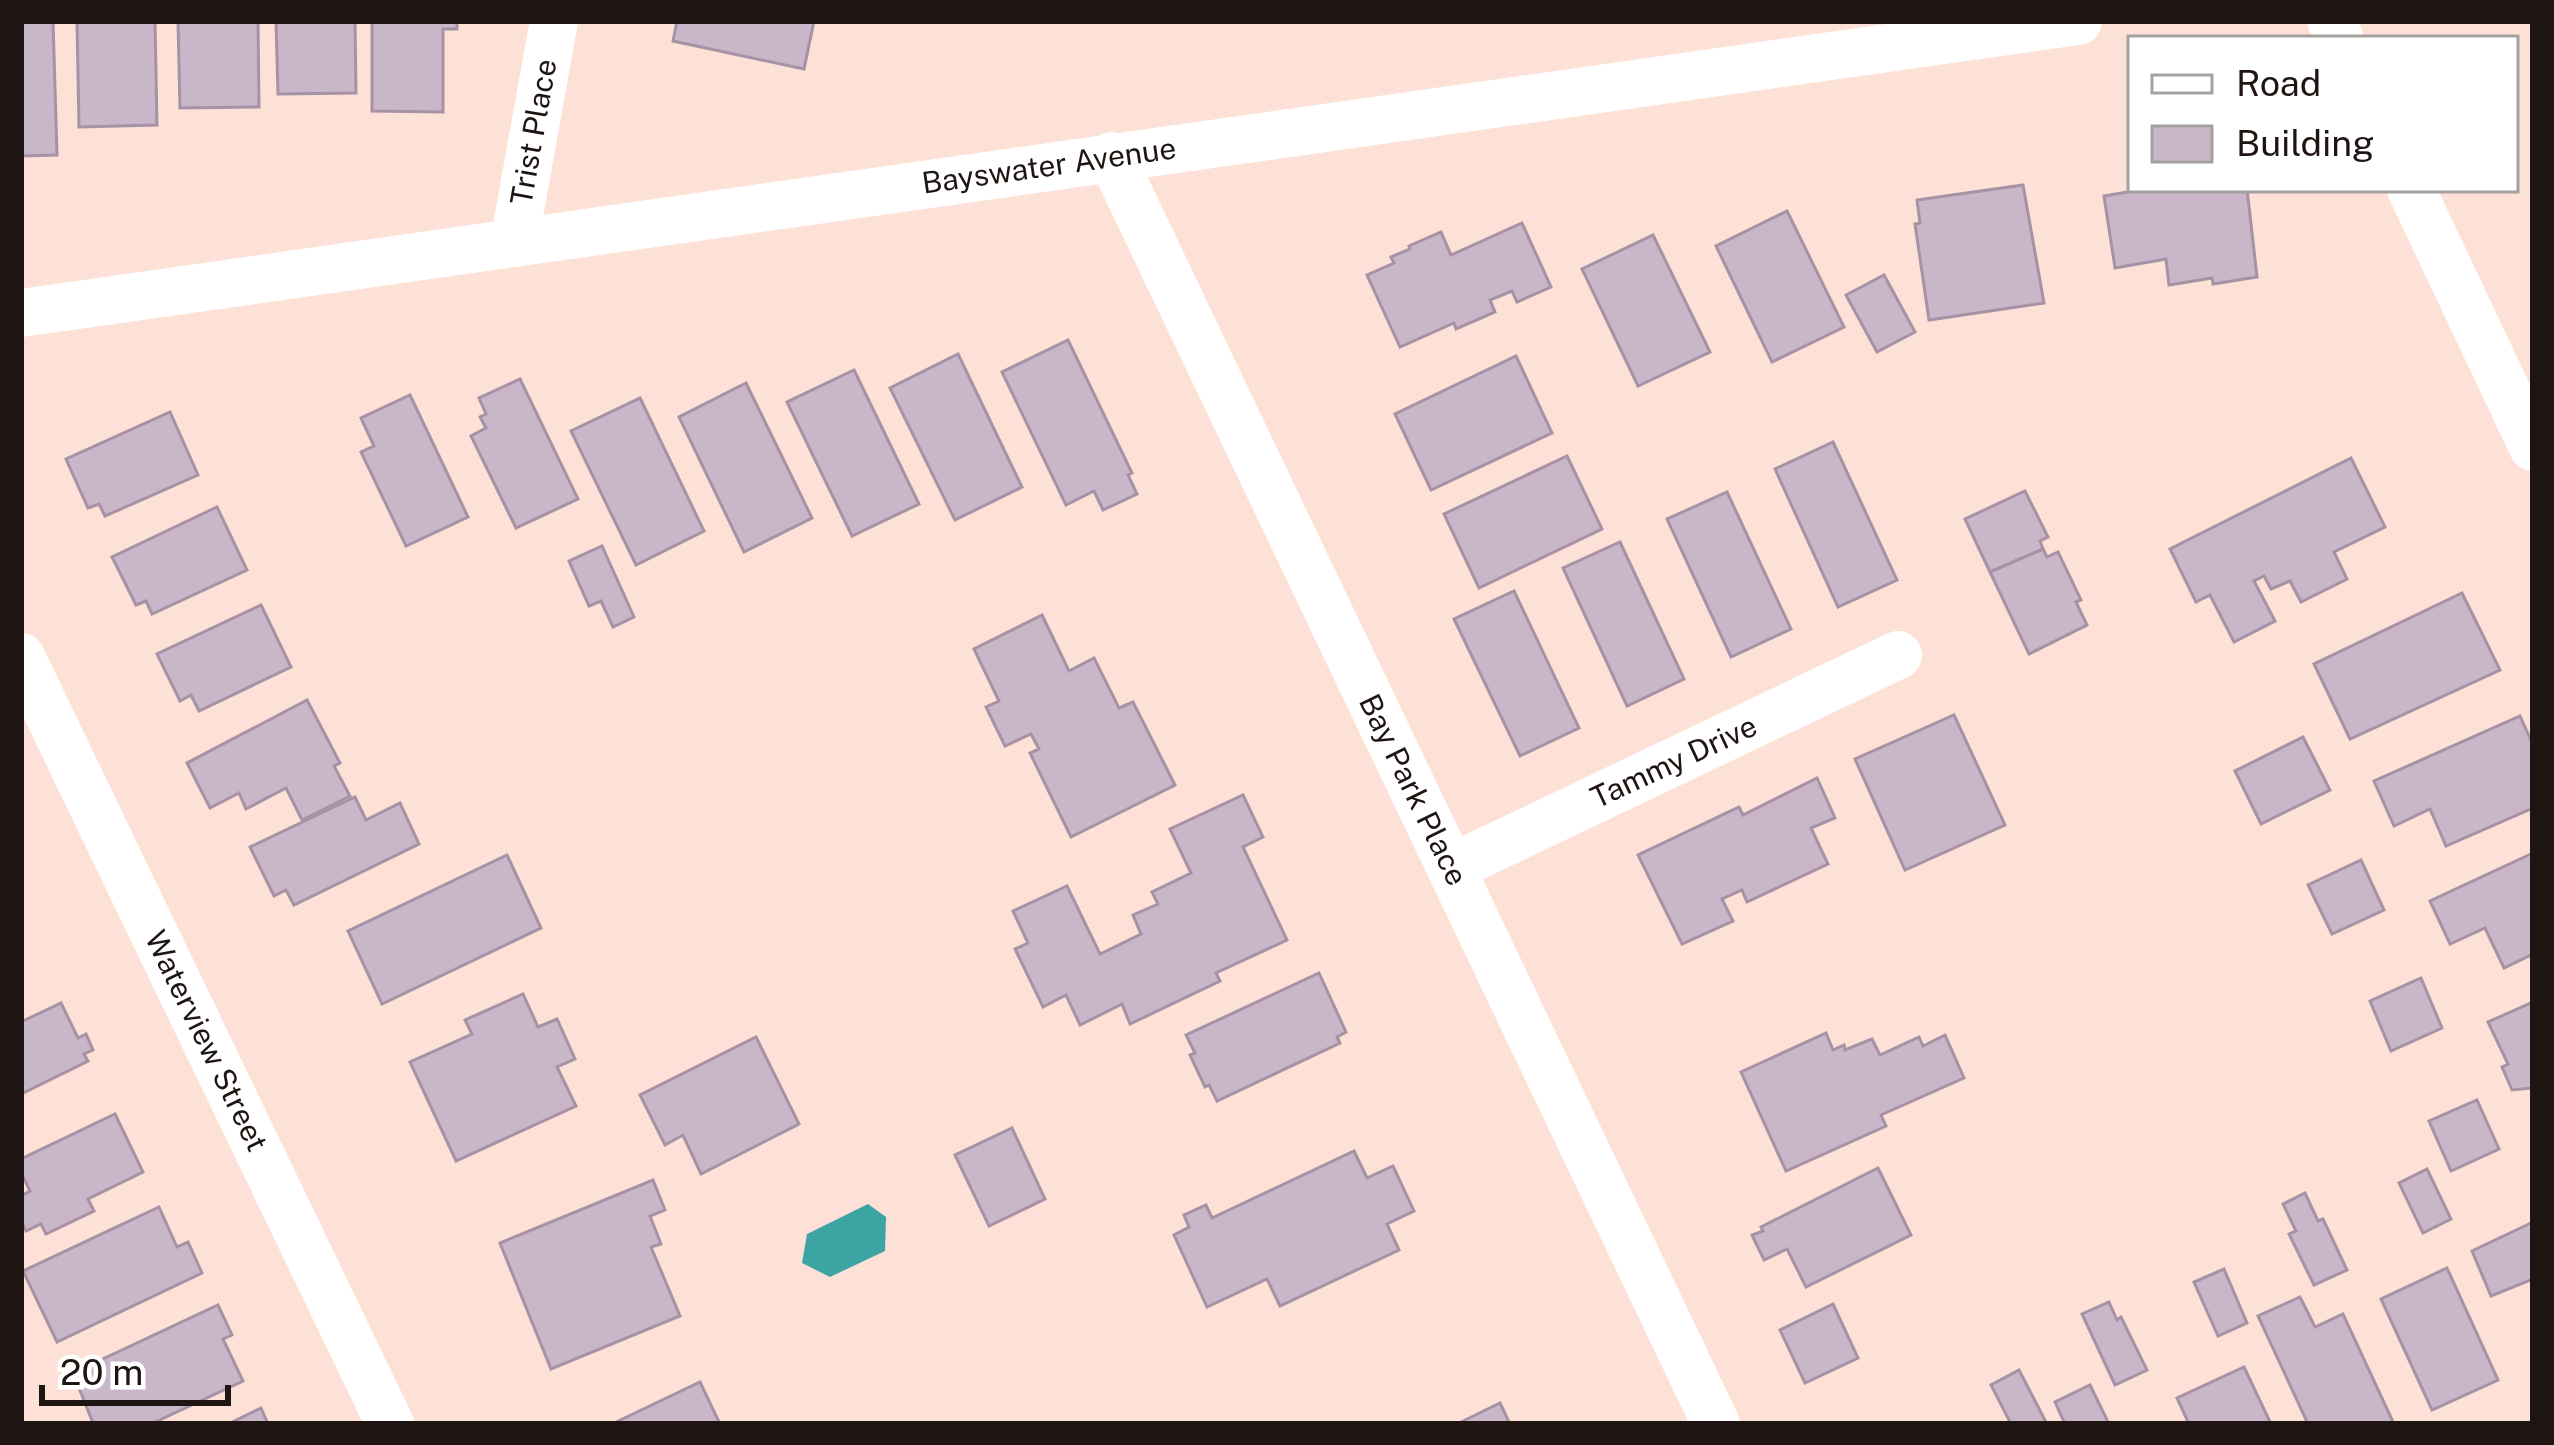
<svg xmlns="http://www.w3.org/2000/svg" width="2554" height="1445" viewBox="0 0 2554 1445" font-family="'Public Sans',sans-serif">
  <style>
    .water { fill: #3da4a4 }
    .building { fill: #cab6c9; stroke: #a692a5; stroke-width: 3 }
    .lines { fill: none; stroke-linecap: round; stroke-linejoin: round }
    .minor { stroke: #fff; stroke-width: 48 }
    .labels { text-anchor: middle; stroke-width: 9; stroke-linejoin: round; paint-order: stroke }
    .street-label { font-size: 30px; fill: #1e1411; stroke: #fff }
  </style>
  <rect width="100%" height="100%" fill="#fde0d6"/>
  <polygon class="water" points="868,1204 886,1217 885,1251 830,1277 802,1263 807,1234"/>
  <g class="building">
    <polygon points="21,21 53,21 57,155 21,156"/>
    <polygon points="77,21 155,21 157,125 79,127"/>
    <polygon points="178,21 258,21 259,107 180,108"/>
    <polygon points="276,21 355,21 356,93 278,94"/>
    <polygon points="372,21 457,21 457,29 443,29 443,112 372,111"/>
    <polygon points="677,21 814,21 804,69 673,41"/>
    <polygon points="2023,185 2044,303 1929,320 1915,224 1920,223 1917,200"/>
    <polygon points="2247,189 2257,277 2213,284 2212,278 2169,285 2166,259 2115,268 2104,196 2145,189"/>
    <polygon points="1787,211 1844,327 1772,362 1716,246"/>
    <polygon points="1522,223 1551,287 1517,302 1512,291 1490,300 1495,312 1456,329 1454,323 1400,347 1367,275 1394,263 1391,257 1410,249 1409,246 1441,232 1451,255"/>
    <polygon points="1653,235 1710,352 1638,386 1582,269"/>
    <polygon points="1884,275 1915,332 1877,352 1846,295"/>
    <polygon points="1068,340 1132,473 1128,475 1137,494 1103,510 1094,491 1066,505 1002,372"/>
    <polygon points="958,354 1022,487 955,520 890,388"/>
    <polygon points="1516,356 1552,433 1431,490 1395,414"/>
    <polygon points="854,370 919,504 852,536 787,402"/>
    <polygon points="520,379 578,499 516,528 471,436 486,428 480,417 486,414 479,398"/>
    <polygon points="746,383 812,518 744,552 679,417"/>
    <polygon points="410,395 468,517 406,546 361,452 374,446 361,418"/>
    <polygon points="640,398 704,531 636,565 571,431"/>
    <polygon points="170,412 198,475 105,516 99,504 88,508 66,459"/>
    <polygon points="1833,442 1897,580 1838,607 1775,469"/>
    <polygon points="1567,456 1602,529 1479,588 1444,514"/>
    <polygon points="2351,458 2385,527 2334,552 2347,579 2301,602 2290,581 2271,589 2264,576 2254,581 2275,621 2234,642 2210,595 2196,602 2170,549"/>
    <polygon points="2025,491 2048,537 2040,541 2043,549 1990,572 1965,519"/>
    <polygon points="1727,492 1791,629 1731,657 1667,519"/>
    <polygon points="217,507 247,570 152,614 146,601 136,605 112,557"/>
    <polygon points="1620,542 1684,679 1627,706 1563,568"/>
    <polygon points="602,546 634,617 613,627 601,601 589,606 569,561"/>
    <polygon points="2043,549 2047,557 2058,552 2081,600 2076,602 2087,625 2029,654 1990,572"/>
    <polygon points="1514,591 1579,728 1520,756 1454,619"/>
    <polygon points="2462,593 2500,670 2350,739 2314,664"/>
    <polygon points="261,605 291,667 199,711 191,695 180,701 157,654"/>
    <polygon points="1042,615 1069,671 1094,658 1119,708 1133,702 1175,785 1071,837 1030,753 1039,749 1031,734 1005,746 986,707 999,701 974,649"/>
    <polygon points="307,700 340,763 334,766 350,796 302,820 286,788 246,809 239,793 210,808 187,763"/>
    <polygon points="1954,715 2005,825 1905,870 1855,759"/>
    <polygon points="2520,716 2533,745 2533,808 2446,846 2430,809 2394,826 2374,781"/>
    <polygon points="2303,737 2330,790 2261,824 2235,771"/>
    <polygon points="1817,778 1835,818 1811,828 1828,864 1747,902 1742,890 1722,899 1733,921 1682,944 1638,855 1739,807 1743,815"/>
    <polygon points="1243,795 1263,837 1243,847 1287,940 1216,973 1220,981 1130,1024 1122,1004 1080,1025 1066,995 1043,1007 1015,949 1028,943 1013,911 1067,886 1100,954 1141,934 1133,915 1158,904 1152,892 1191,873 1170,829"/>
    <polygon points="355,797 366,820 400,803 419,844 294,905 286,890 274,896 250,847"/>
    <polygon points="2533,853 2533,954 2504,968 2485,928 2450,944 2430,901"/>
    <polygon points="507,855 541,928 382,1004 348,931"/>
    <polygon points="2361,860 2384,910 2332,934 2308,885"/>
    <polygon points="1319,973 1346,1032 1337,1037 1340,1043 1217,1101 1209,1085 1205,1087 1190,1055 1195,1053 1186,1035"/>
    <polygon points="2421,978 2442,1028 2391,1051 2370,1001"/>
    <polygon points="523,994 538,1027 557,1019 575,1059 557,1067 576,1106 456,1161 410,1062 472,1034 465,1020"/>
    <polygon points="2533,1002 2533,1088 2512,1090 2502,1067 2508,1064 2488,1022"/>
    <polygon points="61,1003 78,1038 86,1034 93,1050 84,1054 88,1061 21,1094 21,1022"/>
    <polygon points="1826,1033 1833,1050 1844,1045 1845,1050 1872,1039 1880,1055 1919,1037 1923,1046 1945,1035 1964,1078 1881,1115 1886,1126 1786,1171 1741,1072"/>
    <polygon points="756,1037 799,1124 701,1174 683,1135 665,1145 640,1095"/>
    <polygon points="2477,1100 2499,1149 2451,1171 2429,1121"/>
    <polygon points="115,1114 143,1172 88,1199 94,1211 46,1234 41,1224 26,1231 21,1221 21,1196 30,1191 21,1172 21,1159"/>
    <polygon points="1012,1128 1045,1199 989,1226 955,1155"/>
    <polygon points="1354,1151 1367,1178 1393,1166 1414,1211 1387,1224 1399,1250 1280,1306 1267,1279 1207,1307 1174,1235 1189,1227 1184,1215 1206,1205 1212,1218"/>
    <polygon points="1878,1168 1911,1235 1806,1287 1787,1249 1764,1260 1752,1235 1763,1231 1761,1227"/>
    <polygon points="2427,1169 2451,1219 2423,1233 2399,1183"/>
    <polygon points="653,1180 665,1210 650,1216 661,1244 651,1247 680,1316 551,1369 500,1243"/>
    <polygon points="2305,1193 2318,1221 2323,1219 2347,1270 2314,1285 2289,1234 2296,1231 2283,1204"/>
    <polygon points="159,1207 177,1247 188,1242 202,1273 57,1342 23,1271"/>
    <polygon points="2533,1222 2533,1279 2491,1296 2472,1251"/>
    <polygon points="2447,1268 2498,1380 2432,1410 2381,1299"/>
    <polygon points="2224,1269 2247,1323 2218,1336 2194,1282"/>
    <polygon points="2300,1297 2315,1327 2343,1314 2394,1424 2308,1424 2258,1316"/>
    <polygon points="2109,1302 2117,1320 2121,1317 2147,1370 2115,1385 2082,1314"/>
    <polygon points="1833,1304 1858,1358 1805,1383 1780,1330"/>
    <polygon points="218,1305 232,1335 223,1339 243,1381 151,1424 93,1423 73,1373"/>
    <polygon points="2244,1367 2271,1424 2189,1424 2177,1398"/>
    <polygon points="2019,1370 2046,1422 2042,1424 2011,1424 1991,1385"/>
    <polygon points="700,1382 720,1424 612,1424"/>
    <polygon points="2090,1385 2109,1424 2065,1424 2055,1402"/>
    <polygon points="1500,1403 1510,1424 1457,1424"/>
    <polygon points="261,1408 268,1424 228,1424"/>
  </g>
  <g class="lines">
    <g class="minor">
      <polyline points="2331,21 2340,39"/>
      <polyline points="1111,156 1716,1424"/>
      <polyline points="2411,189 2533,447"/>
      <polyline points="514,243 554,21"/>
      <polyline points="21,313 2078,21"/>
      <polyline points="21,657 390,1424"/>
      <polyline points="1451,868 1898,655"/>
    </g>
  </g>
  <g class="labels">
    <g class="street-label">
      <text transform="translate(534 132) rotate(-80)" y="10">Trist Place</text>
      <text transform="translate(1049 166) rotate(-8)" y="10">Bayswater Avenue</text>
      <text transform="translate(1674 762) rotate(-25)" y="10">Tammy Drive</text>
      <text transform="translate(1413 790) rotate(64)" y="10">Bay Park Place</text>
      <text transform="translate(206 1041) rotate(64)" y="10">Waterview Street</text>
    </g>
  </g>
  <rect width="2554" height="1445" fill="none" stroke="#1e1411" stroke-width="48"/>
  <rect x="2128" y="36" width="390" height="156" fill="#ffffff" stroke="#a5a1a0" stroke-width="3"/>
  <rect x="2152" y="75" width="60" height="18" fill="#ffffff" stroke="#a5a1a0" stroke-width="3"/>
  <text x="2236" y="96" font-size="36" fill="#1e1411">Road</text>
  <rect x="2152" y="126" width="60" height="36" fill="#cab6c9" stroke="#a5a1a0" stroke-width="3"/>
  <text x="2236" y="156" font-size="36" fill="#1e1411">Building</text>
  <path d="M42 1385v18h186v-18" fill="none" stroke="#1e1411" stroke-width="6"/>
  <text x="60" y="1385" font-size="36" fill="#1e1411" stroke="#ffffff" stroke-width="9" paint-order="stroke">20 m</text>
</svg>
